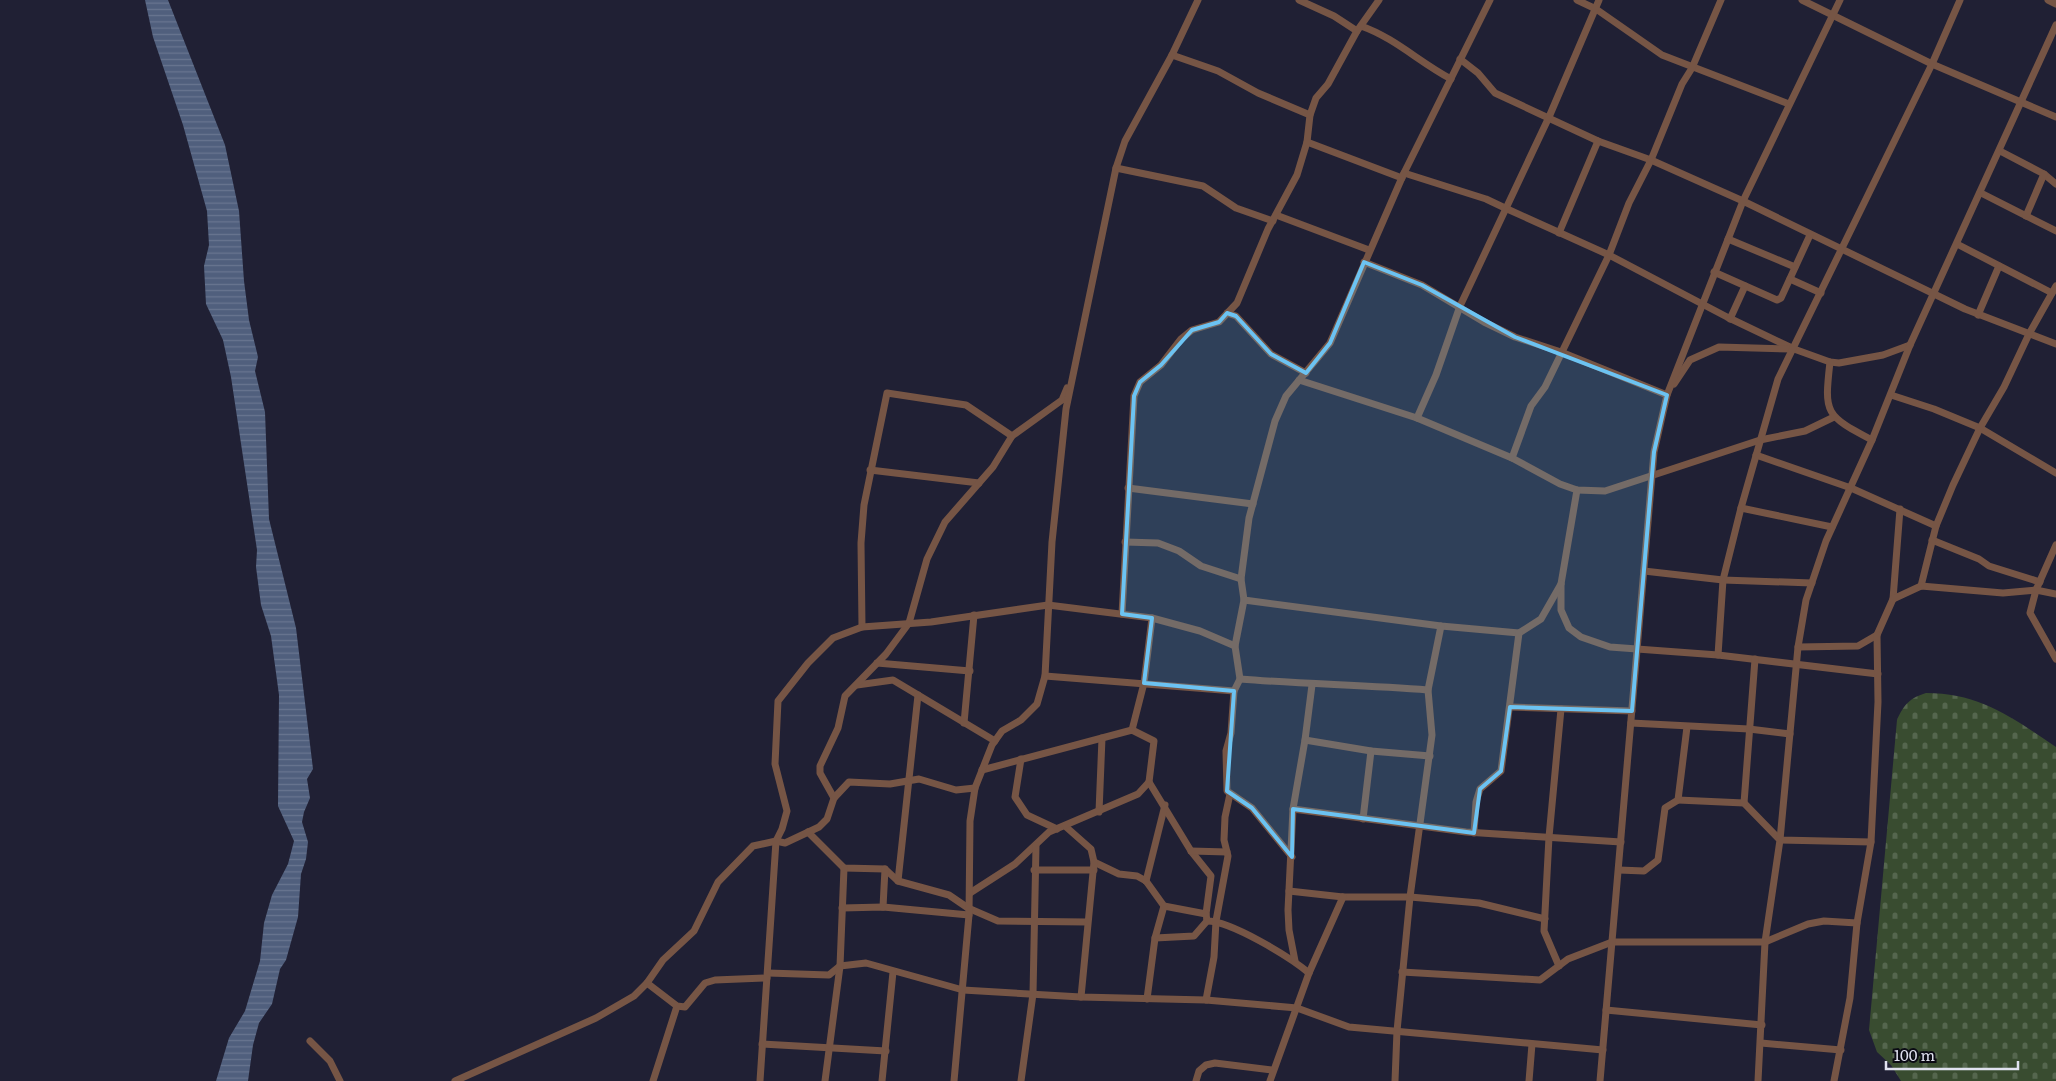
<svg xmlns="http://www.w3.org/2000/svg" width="2056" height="1081" viewBox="0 0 2056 1081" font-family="Literata,serif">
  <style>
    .cemetery { fill: url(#cemetery-stones) }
    .water { fill: url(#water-rules) }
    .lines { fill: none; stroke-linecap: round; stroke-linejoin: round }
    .minor { stroke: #765545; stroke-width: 7 }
    .marked { fill: #6cc3f2; fill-opacity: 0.2; stroke: #6cc3f2; stroke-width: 4; stroke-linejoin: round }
  </style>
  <defs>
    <pattern id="cemetery-stones" width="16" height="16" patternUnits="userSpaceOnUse" patternTransform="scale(1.25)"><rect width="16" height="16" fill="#394c30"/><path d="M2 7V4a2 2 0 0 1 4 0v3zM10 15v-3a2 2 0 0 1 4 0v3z" fill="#55664e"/></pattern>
    <pattern id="water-rules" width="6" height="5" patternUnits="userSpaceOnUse" patternTransform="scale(1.25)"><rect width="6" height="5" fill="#505f7d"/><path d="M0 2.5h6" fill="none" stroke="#697690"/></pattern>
  </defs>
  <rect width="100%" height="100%" fill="#202034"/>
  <path class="cemetery" d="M1926 693C1980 693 2013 718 2056 747V1081H1901L1891 1065 1877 1052 1869 1030 1897 720C1904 704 1910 698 1926 693Z"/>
  <polygon class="water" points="145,0 168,0 225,145 239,211 244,281 249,320 258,357 255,371 265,412 269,519 296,628 313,769 307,779 310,798 304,812 302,822 308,842 306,859 301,874 298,917 286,960 280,969 272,1004 259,1023 253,1045 248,1081 216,1081 229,1038 245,1011 260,961 264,923 272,895 288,864 294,841 278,806 279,695 271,636 261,605 256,567 257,550 231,377 223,340 206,304 204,266 209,245 207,211 183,125 153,37"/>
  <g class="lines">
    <g class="minor">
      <polyline points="1299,0 1334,16 1357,31"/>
      <polyline points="1577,0 1596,9 1662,55 1789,104"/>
      <polyline points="1802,0 1932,64 2056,117"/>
      <polyline points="2048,0 2056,4"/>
      <path d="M1361 26C1395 38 1419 62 1451 79"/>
      <polyline points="1172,55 1218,71 1258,93 1310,115"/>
      <polyline points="1460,59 1478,73 1495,93 1598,141 1651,160 1743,201 1965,309 2056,344"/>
      <polyline points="1307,142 1402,178"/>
      <polyline points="2000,151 2044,174 2056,184"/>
      <polyline points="1116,168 1203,186 1236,208 1273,221"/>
      <polyline points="1404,173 1486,199 1505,208 1609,255 1727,317 1794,349 1830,362 1839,363 1883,355 1910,345"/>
      <polyline points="1981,193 2056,231"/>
      <polyline points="1276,215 1369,250"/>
      <polyline points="2026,216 2044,174"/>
      <polyline points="1559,233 1598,141"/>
      <polyline points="1728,239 1795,267"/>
      <polyline points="1957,244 2052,293"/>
      <polyline points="1364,262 1422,285 1484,322 1515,337 1561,352 1667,395"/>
      <polyline points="1714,272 1777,300 1781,298 1810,235"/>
      <polyline points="1790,279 1821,293"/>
      <polyline points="1227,313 1236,316 1271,354 1306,373"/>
      <polyline points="1978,315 1999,266"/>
      <polyline points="1730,319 1745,286"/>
      <path d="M1830 362C1824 414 1825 415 1872 440"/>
      <polyline points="1299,380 1417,418 1512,458 1560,484 1577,490 1605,491 1760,440 1805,431 1834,417"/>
      <polyline points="1674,384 1690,360 1719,347 1791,349"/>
      <polyline points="1891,395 1934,409 1980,428 2056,473"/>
      <polyline points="1417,418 1436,375 1460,306 1549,117 1599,0"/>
      <polyline points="1756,455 1851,488 1936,526"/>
      <polyline points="1512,458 1531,406 1545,387 1609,255 1629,203 1651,160 1682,84 1692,68 1721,0"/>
      <polyline points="870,470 979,483"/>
      <polyline points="1128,488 1253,504"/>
      <polyline points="1577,490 1561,584 1561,610 1569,628 1581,637 1610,647 1718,655 1878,674"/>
      <polyline points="1741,508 1832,527"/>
      <polyline points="1932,540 1979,559 1989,566 2040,582"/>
      <polyline points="1125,542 1158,543 1179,551 1201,566 1241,579 1249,518 1275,421 1286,396 1330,343 1404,173 1490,0"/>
      <polyline points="2056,545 2036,590 2030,613 2056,659"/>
      <polyline points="1644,571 1723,580 1812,583"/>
      <polyline points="1241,579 1244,600 1441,626 1519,633 1541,619 1561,584"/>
      <polyline points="1921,586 1936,526 1953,485 1980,428 2004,387 2029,334 2056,286"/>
      <polyline points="1893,599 1900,509"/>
      <polyline points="1244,600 1235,646 1240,679 1234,691 1231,733 1226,751 1227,791 1252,808 1292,857"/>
      <polyline points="1122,614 1134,396 1140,382 1161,365 1181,339 1192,330 1219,322 1237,303 1268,229 1297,175 1307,142 1310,115 1316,98 1328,84 1357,31 1379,0"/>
      <polyline points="862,627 861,543 864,505 887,393 966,405 1012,436"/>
      <polyline points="1798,647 1858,646 1877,635 1893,599 1921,586 2003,593 2036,590 2056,594"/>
      <polyline points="1718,655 1723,580 1741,508 1778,379 1932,64 1960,0"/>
      <polyline points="877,663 970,671"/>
      <polyline points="1045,676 1234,691"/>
      <path d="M1240 679C1302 684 1365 685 1428 690"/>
      <polyline points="857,685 893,680 995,741"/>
      <polyline points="1510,707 1632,711"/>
      <polyline points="964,723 974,615"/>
      <polyline points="1631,723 1749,729 1790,734"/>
      <polyline points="1132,730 1144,683 1152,618"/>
      <polyline points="1305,740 1371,751 1430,756"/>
      <polyline points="1021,759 1015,797 1027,815 1057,829"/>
      <polyline points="1149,782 1191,851 1211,876 1206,914"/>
      <polyline points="834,798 820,773 820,766 838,728 845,696 886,654 909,623 927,559 945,522 993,467 1012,436 1062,400 1067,388"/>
      <polyline points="1678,800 1744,803 1780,840 1765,942 1758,1081"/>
      <polyline points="1744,803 1755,659"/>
      <polyline points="1293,809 1466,832 1621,842"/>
      <polyline points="1099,812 1102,738"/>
      <polyline points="1363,819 1371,751"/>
      <path d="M1065 826 1091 849 1094 862 1119 874 1137 876 1146 881 1164 906 1206 914 1207 921C1231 921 1290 957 1309 973"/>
      <polyline points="808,832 844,868 885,869 898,881 949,895 968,908 998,921 1087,922"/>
      <polyline points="1474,833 1476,802 1480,789 1501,771 1519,633"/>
      <polyline points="1871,842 1780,840 1798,647 1806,600 1826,541 1872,440 1910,345 2056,25"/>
      <polyline points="1191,851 1227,852"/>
      <polyline points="1034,870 1094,870"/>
      <polyline points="1619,870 1644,871 1658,860 1665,808 1678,800 1687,727"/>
      <polyline points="898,881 918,695"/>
      <polyline points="1146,881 1165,805"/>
      <polyline points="1289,891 1343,897 1410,897 1479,903 1545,919"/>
      <polyline points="970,893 1015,864 1049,832 1138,794 1149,782 1154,741 1132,730 982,770"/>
      <polyline points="883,907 885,869"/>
      <polyline points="842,908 883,907 969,915"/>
      <polyline points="1155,938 1194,936 1207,921"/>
      <polyline points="1295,961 1289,930 1288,910 1293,809 1305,740 1312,685"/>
      <polyline points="1559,966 1544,931 1549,837 1561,709"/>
      <polyline points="1402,972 1540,980 1568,959 1612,942 1765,942 1808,924 1824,921 1857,923"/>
      <polyline points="768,973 829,975 840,966 866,963 963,990 1081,997 1206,1000 1297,1008 1349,1027 1603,1050"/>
      <polyline points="647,983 677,1006 685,1007 705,983 715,980 767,978"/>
      <polyline points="1081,997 1094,862"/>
      <polyline points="1147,999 1155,938 1164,906"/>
      <polyline points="1206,1000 1214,957 1216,921 1228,856 1224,840 1225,817 1230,794"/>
      <polyline points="1606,1010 1762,1025"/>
      <polyline points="310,1041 330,1061 340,1081"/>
      <polyline points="1761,1043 1841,1050"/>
      <polyline points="762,1044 886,1051"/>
      <polyline points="455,1081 596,1018 634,996 647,983 663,960 694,931 718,882 753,846 776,841 785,843 819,827 827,819 834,798 849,782 890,784 919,779 956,790 975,788"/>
      <polyline points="653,1081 677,1006"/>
      <polyline points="760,1081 776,841 782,829 787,811 775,764 778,701 808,663 833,638 862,627 931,622 1048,605 1152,618 1200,631 1235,646"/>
      <polyline points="825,1081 840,966 844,868"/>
      <polyline points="882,1081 893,972"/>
      <polyline points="954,1081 969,915 970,821 975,788 992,745 1002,731 1021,720 1037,704 1045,676 1052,542 1066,409 1116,168 1125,141 1172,55 1198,0"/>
      <polyline points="1021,1081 1033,994 1036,846"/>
      <polyline points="1196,1081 1199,1071 1206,1065 1215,1063 1272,1070"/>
      <polyline points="1270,1081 1309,973 1343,897"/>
      <polyline points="1395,1081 1397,1031 1410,897 1432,735 1428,690 1441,626"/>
      <polyline points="1529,1081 1532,1044"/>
      <polyline points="1600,1081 1654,452 1667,395 1743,201 1840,0"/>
      <polyline points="1834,1081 1850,998 1857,923 1871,842 1878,702 1877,635"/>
    </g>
  </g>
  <path class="marked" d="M1364 262 1422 285 1515 337 1667 395 1654 452 1632 711 1510 707 1501 771 1480 789 1474 833 1293 809 1292 857 1252 808 1227 791 1234 691 1144 683 1152 618 1122 614 1134 396 1140 382 1161 365 1192 330 1219 322 1227 313 1236 316 1271 354 1306 373 1330 343Z"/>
  <path d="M1886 1061v8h132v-8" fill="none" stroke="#e0e1ef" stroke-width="2.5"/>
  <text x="1894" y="1061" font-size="15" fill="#e0e1ef" stroke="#0b0b14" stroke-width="4" paint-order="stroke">100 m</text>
</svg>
